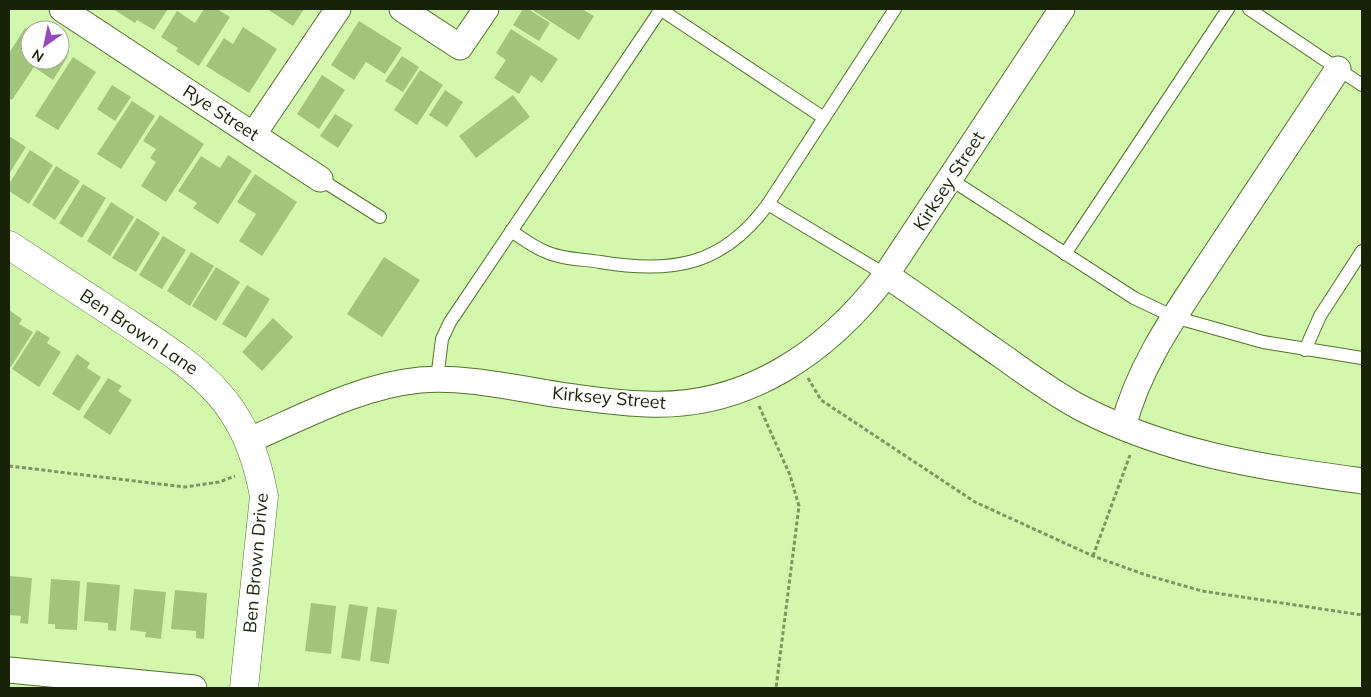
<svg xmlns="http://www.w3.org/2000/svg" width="1371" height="697" viewBox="0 0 1371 697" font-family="Mulish,sans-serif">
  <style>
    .building { fill: #a1c47b }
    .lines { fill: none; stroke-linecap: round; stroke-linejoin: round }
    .service-casing { stroke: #53722c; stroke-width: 14 }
    .minor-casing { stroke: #53722c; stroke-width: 27 }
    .tertiary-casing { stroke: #53722c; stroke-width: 29 }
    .path { stroke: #7c9660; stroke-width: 3; stroke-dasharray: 4 2.5; stroke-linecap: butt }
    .service { stroke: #fff; stroke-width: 12 }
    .minor { stroke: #fff; stroke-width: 25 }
    .tertiary { stroke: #fff; stroke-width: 28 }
    .labels { text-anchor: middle; stroke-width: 4; stroke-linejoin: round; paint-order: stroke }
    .street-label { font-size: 18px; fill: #162306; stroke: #fff }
  </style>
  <rect width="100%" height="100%" fill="#d3f8ad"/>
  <g class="building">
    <polygon points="113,9 168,9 154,30 137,20 135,23"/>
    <polygon points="204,9 217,9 230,17 199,66 176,51 178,48 161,37 177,11 195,23"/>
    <polygon points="270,9 304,9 293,26 269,10"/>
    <polygon points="523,9 528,9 550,23 539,41 513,25"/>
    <polygon points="531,9 582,9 594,16 579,40"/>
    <polygon points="359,21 402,48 385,74 366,62 354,80 331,65"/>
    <polygon points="243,27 277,49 249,93 206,66 224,38 233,44"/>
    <polygon points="25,28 30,31 30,60 60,60 60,51 68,56 53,80 34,67 12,100 9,98 9,53"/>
    <polygon points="511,29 558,59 542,83 531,75 519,94 494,78 506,60 496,53"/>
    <polygon points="402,56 419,67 403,92 385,81"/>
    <polygon points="73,57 96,72 58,130 35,116"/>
    <polygon points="420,70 443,85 417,125 394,110"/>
    <polygon points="322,75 345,90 319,129 297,114"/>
    <polygon points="112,85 131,97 115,121 97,109"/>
    <polygon points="445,90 463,102 447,127 429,115"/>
    <polygon points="513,95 530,117 476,158 459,136"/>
    <polygon points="132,101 155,116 121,169 97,154"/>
    <polygon points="335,114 353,125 338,148 320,136"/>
    <polygon points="160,115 204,144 166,202 141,186 156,162 150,158 156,149 143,141"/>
    <polygon points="9,136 26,147 9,174"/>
    <polygon points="30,150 53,165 29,204 9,191 9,184"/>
    <polygon points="228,155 252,171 218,224 193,208 197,203 178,191 201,156 220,168"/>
    <polygon points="56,166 80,181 55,220 32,205"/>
    <polygon points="255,174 297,202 262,256 239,241 256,214 237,202"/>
    <polygon points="83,184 106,198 82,238 59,223"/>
    <polygon points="111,202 134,217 110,256 87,241"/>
    <polygon points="137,218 160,233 136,272 112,258"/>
    <polygon points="163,236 186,250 162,289 139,275"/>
    <polygon points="191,252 214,266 190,306 167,291"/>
    <polygon points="384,257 420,280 382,337 347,314"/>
    <polygon points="216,267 240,282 216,321 192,306"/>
    <polygon points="247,285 270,299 246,338 222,324"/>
    <polygon points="9,310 22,319 19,324 33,332 11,367 9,366"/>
    <polygon points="273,318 293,337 262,371 242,352"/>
    <polygon points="37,330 50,338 47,343 61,352 39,387 12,369"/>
    <polygon points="77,354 90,363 87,368 101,377 79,411 52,394"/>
    <polygon points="108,378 122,386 118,391 132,400 110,435 83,417"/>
    <polygon points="9,576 32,578 28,624 20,623 21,616 9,615"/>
    <polygon points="51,579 80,581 77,630 55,629 55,624 48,624"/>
    <polygon points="87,582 120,585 116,631 108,630 108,623 84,621"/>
    <polygon points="134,589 166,592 161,639 145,637 146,632 130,630"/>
    <polygon points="175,590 207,593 204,639 196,638 196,631 171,629"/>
    <polygon points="311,603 336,606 331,654 305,651"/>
    <polygon points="349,604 368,607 360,661 341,658"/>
    <polygon points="377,607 397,610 389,664 370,661"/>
  </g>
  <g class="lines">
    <g class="service-casing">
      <g id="service">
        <polyline points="660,9 824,118"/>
        <polyline points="1249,9 1362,85"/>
        <polyline points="320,179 380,217"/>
        <polyline points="950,179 1134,298 1174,317 1263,342 1362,358"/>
        <polyline points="768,204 886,275"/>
        <path d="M511 231C522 238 532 246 544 251 560 259 582 259 600 262 672 274 723 266 768 204L895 9"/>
        <polyline points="1065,254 1228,9"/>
        <polyline points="1305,350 1320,316 1362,251"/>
        <polyline points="437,379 442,339 450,322 661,9"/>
      </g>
    </g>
    <g class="minor-casing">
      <g id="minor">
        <polyline points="62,9 320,179"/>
        <polyline points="402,9 460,47 486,9"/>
        <polyline points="253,135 338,9"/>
        <path d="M886 275C925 301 963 329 1002 356 1027 374 1053 393 1081 408 1172 455 1263 467 1362 481"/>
        <path d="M1123 427C1140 361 1181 307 1218 250 1258 190 1298 129 1338 69"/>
        <path d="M250 440C305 416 360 386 420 380 466 376 514 388 560 395 588 399 617 403 646 404 746 409 828 352 886 275L1062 9"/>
        <polyline points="9,670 194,688"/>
      </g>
    </g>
    <g class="tertiary-casing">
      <path id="tertiary" d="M9 245C47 270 85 295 123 320 200 371 246 398 264 496L244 688"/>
    </g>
    <g class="path">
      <polyline points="808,378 821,400 975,502 1093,556 1146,575 1202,591 1362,615"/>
      <polyline points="759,406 790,475 799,506 776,688"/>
      <polyline points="9,466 185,487 219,482 235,476"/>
      <polyline points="1093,556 1130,455"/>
    </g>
    <use href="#service" class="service"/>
    <use href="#minor" class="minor"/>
    <use href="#tertiary" class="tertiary"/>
  </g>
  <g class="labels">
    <g class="street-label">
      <text transform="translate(221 113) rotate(33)" y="6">Rye Street</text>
      <text transform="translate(949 181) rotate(-57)" y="6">Kirksey Street</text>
      <text transform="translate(139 332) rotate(34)" y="6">Ben Brown Lane</text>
      <text transform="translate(609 398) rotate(5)" y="6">Kirksey Street</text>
      <text transform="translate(256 563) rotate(-85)" y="6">Ben Brown Drive</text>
    </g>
  </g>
  <rect width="1371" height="697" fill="none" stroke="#162306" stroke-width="20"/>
  <g transform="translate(45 45) rotate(213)"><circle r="24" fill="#ffffff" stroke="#a2a79b"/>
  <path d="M0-4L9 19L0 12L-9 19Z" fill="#904abd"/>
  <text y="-8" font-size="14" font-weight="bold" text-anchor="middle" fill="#162306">N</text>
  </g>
</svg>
